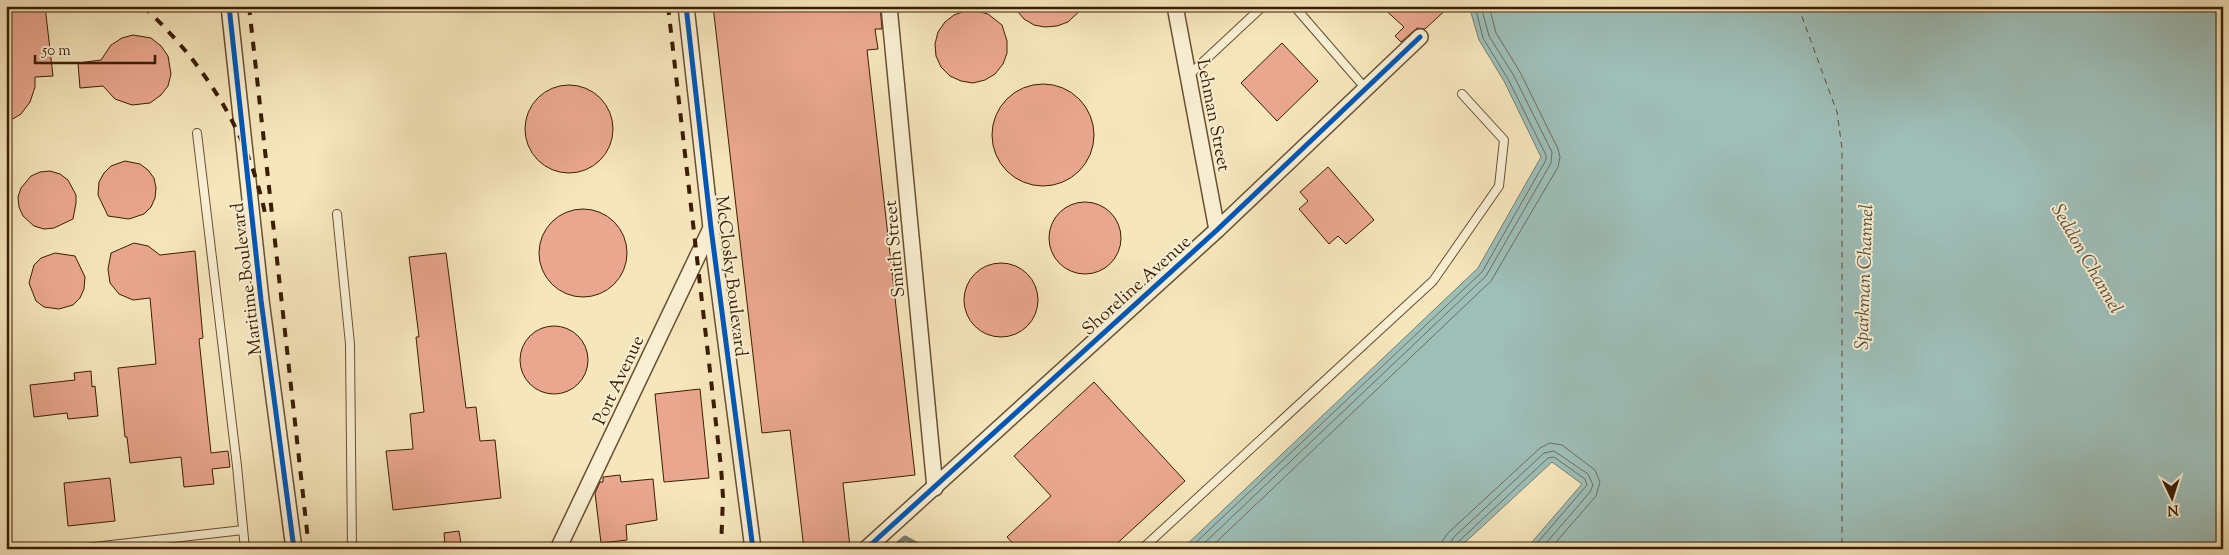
<svg xmlns="http://www.w3.org/2000/svg" width="2229" height="555" viewBox="0 0 2229 555" font-family="'Sorts Mill Goudy',serif">
  <style>
    .water { fill: #9ebeb8; stroke: #767e70 }
    .lines { fill: none; stroke-linecap: round; stroke-linejoin: round }
    .shore { stroke: #6c6e5e; stroke-width: 1 }
    .stream { stroke: #767e70; stroke-width: 5 }
    .ferry { stroke: #594d39; stroke-width: 1; stroke-dasharray: 6 5; stroke-linecap: butt }
    .building { fill: #eaa78f; stroke: #3b1d03 }
    .service-casing { stroke: #6a4f31; stroke-width: 10 }
    .minor-casing { stroke: #6a4f31; stroke-width: 18 }
    .service { stroke: #f9efd3; stroke-width: 8 }
    .minor { stroke: #f9efd3; stroke-width: 15 }
    .rail { stroke: #3b1d03; stroke-width: 4; stroke-dasharray: 9 9; stroke-linecap: butt }
    .cycleway-casing { stroke: #f9efd3; stroke-width: 8 }
    .cycleway { stroke: #0057b8; stroke-width: 5 }
    .labels { text-anchor: middle; stroke-width: 4; stroke-linejoin: round; paint-order: stroke }
    .street-label { font-size: 18px; fill: #3b1d03; stroke: #f9efd3 }
    .water-label { font-size: 19px; font-style: italic; fill: #594d39; stroke: #f9efd3 }
  </style>
  <rect width="100%" height="100%" fill="#f6e6bc"/>
  <filter id="stains"><feTurbulence type="fractalNoise" baseFrequency=".004" numOctaves="4"/><feColorMatrix values="0 0 0 0 .2 0 0 0 0 .09 0 0 0 0 .02 0 0 0 .5 -.17"/></filter>
  <radialGradient id="worn" r=".72"><stop offset=".6" stop-color="#630" stop-opacity="0"/><stop offset="1" stop-color="#630" stop-opacity=".3"/></radialGradient>
  <polygon class="water" points="1469,6 2212,6 2223,26 2223,549 1526,549 1582,484 1552,462 1458,549 1182,549 1478,268 1541,157 1504,81 1479,40"/>
  <g class="lines">
    <g class="shore">
      <polyline points="1189,549 1482,272 1546,160 1546,155 1508,79 1483,38 1475,6"/>
      <polyline points="1198,549 1486,276 1551,163 1552,152 1514,76 1489,36 1481,6"/>
      <polyline points="1209,549 1491,281 1558,167 1560,157 1558,149 1520,72 1496,33 1489,6"/>
      <polyline points="1441,549 1443,540 1448,533 1540,448 1550,443 1562,445 1595,470 1600,482 1596,496 1550,549"/>
      <polyline points="1449,549 1453,538 1544,453 1554,451 1588,474 1593,485 1590,492 1541,549"/>
      <polyline points="1455,549 1457,543 1548,458 1554,457 1585,479 1587,485 1532,549"/>
    </g>
    <polyline class="stream" points="892,549 905,538 925,549"/>
    <polyline class="ferry" points="1798,6 1837,112 1842,148 1842,549"/>
  </g>
  <g class="building">
    <polygon points="6,6 45,6 53,76 35,77 35,87 30,102 21,114 6,123"/>
    <polygon points="713,6 880,6 882,29 875,29 878,49 867,50 915,475 843,483 850,547 804,549 790,430 762,433"/>
    <polygon points="1013,6 1085,6 1068,22 1057,26 1045,27 1034,25 1024,19"/>
    <polygon points="1381,6 1450,6 1425,29 1417,28 1401,42 1395,36 1404,27"/>
    <polygon points="965,11 977,11 988,14 1002,25 1007,41 1007,53 1003,64 995,74 985,80 973,83 961,81 950,76 941,67 936,56 935,44 938,32 945,22 954,15"/>
    <polygon points="133,35 151,38 161,46 168,56 171,74 168,86 161,95 150,103 132,105 115,99 103,86 80,88 78,63 101,60 111,45 122,38"/>
    <polygon points="1282,43 1318,81 1277,121 1241,83"/>
    <circle cx="1043" cy="135" r="51"/>
    <circle cx="569" cy="129" r="44"/>
    <polygon points="125,161 140,164 148,170 154,178 156,188 155,198 151,207 144,214 129,219 108,216 98,195 99,182 104,173 111,166"/>
    <polygon points="1328,167 1374,220 1346,244 1338,236 1329,244 1299,209 1308,201 1300,192"/>
    <polygon points="50,171 60,174 68,180 76,195 76,203 73,219 54,228 44,229 34,226 23,216 19,207 18,197 21,188 31,176 40,172"/>
    <circle cx="1085" cy="238" r="36"/>
    <circle cx="583" cy="253" r="44"/>
    <polygon points="134,243 148,246 160,255 195,251 203,338 199,339 211,453 228,451 230,467 212,469 214,484 184,487 181,457 130,463 127,437 125,437 118,368 156,364 150,298 133,300 119,294 110,283 108,269 111,253"/>
    <polygon points="55,253 75,256 85,277 84,289 80,298 73,305 59,309 44,307 36,301 29,283 34,265 41,258"/>
    <polygon points="446,253 466,408 476,407 480,441 495,440 501,498 393,510 386,451 413,449 410,414 424,412 416,337 419,337 409,257"/>
    <circle cx="1001" cy="300" r="37"/>
    <circle cx="554" cy="360" r="34"/>
    <polygon points="91,371 92,387 95,386 98,416 68,419 67,413 34,417 30,385 75,380 74,373"/>
    <polygon points="1094,382 1185,481 1111,549 1018,549 1007,537 1051,496 1014,456"/>
    <polygon points="700,389 709,478 664,482 655,394"/>
    <polygon points="620,475 621,482 653,479 657,520 626,525 627,540 601,543 595,493 600,482 603,482 603,477"/>
    <polygon points="110,478 115,521 68,526 64,483"/>
    <polygon points="459,531 461,544 445,546 444,533"/>
  </g>
  <g class="lines">
    <g class="service-casing">
      <g id="service">
        <polyline points="1294,6 1366,89"/>
        <polyline points="1188,76 1263,6"/>
        <polyline points="197,133 237,466 245,549"/>
        <polyline points="337,214 350,344 352,549"/>
        <polyline points="76,549 243,530"/>
        <polyline points="1142,549 1433,281 1499,186 1504,140 1462,94"/>
      </g>
    </g>
    <g class="minor-casing">
      <g id="minor">
        <polyline points="229,6 261,300 294,549"/>
        <polyline points="686,6 711,228 753,549"/>
        <polyline points="889,6 935,488"/>
        <polyline points="1175,6 1217,230"/>
        <polyline points="558,549 711,228"/>
        <polyline points="866,549 1217,230 1420,37"/>
      </g>
    </g>
    <use href="#service" class="service"/>
    <use href="#minor" class="minor"/>
    <g class="rail">
      <path d="M143 6C206 65 249 133 266 218"/>
      <polyline points="249,6 309,549"/>
      <polyline points="668,6 721,467 723,497 721,549"/>
    </g>
    <g class="cycleway-casing">
      <g id="cycleway">
        <polyline points="229,6 261,300 294,549"/>
        <polyline points="686,6 711,228 753,549"/>
        <polyline points="866,549 1217,230 1420,37"/>
      </g>
    </g>
    <use href="#cycleway" class="cycleway"/>
  </g>
  <g class="labels">
    <g class="street-label">
      <text transform="translate(1214 115) rotate(79)" y="6">Lehman Street</text>
      <text transform="translate(894 249) rotate(-95)" y="6">Smith Street</text>
      <text transform="translate(732 276) rotate(83)" y="6">McClosky Boulevard</text>
      <text transform="translate(246 279) rotate(-97)" y="6">Maritime Boulevard</text>
      <text transform="translate(1136 285) rotate(-42)" y="6">Shoreline Avenue</text>
      <text transform="translate(618 380) rotate(-65)" y="6">Port Avenue</text>
    </g>
    <g class="water-label">
      <text transform="translate(2088 258) rotate(60)" y="7">Seddon Channel</text>
      <text transform="translate(1863 277) rotate(-88)" y="7">Sparkman Channel</text>
    </g>
  </g>
  <rect width="2229" height="555" fill="none" stroke="#f6e6bc" stroke-width="25"/>
  <rect x="8" y="8" width="2214" height="540" fill="none" stroke="#3b1d03" stroke-width="2.5"/>
  <rect x="12" y="12" width="2204" height="530" fill="none" stroke="#3b1d03"/>
  <g transform="translate(2172 498) rotate(176)" stroke="#f9efd3" stroke-width="4" paint-order="stroke">
  <path d="M0-4L9 19L0 12L-9 19Z" fill="#3b1d03"/>
  <text y="-8" font-size="14" font-weight="bold" text-anchor="middle" fill="#3b1d03">N</text>
  </g>
  <path d="M35 55v8h120v-8" fill="none" stroke="#3b1d03" stroke-width="2.5"/>
  <text x="42" y="55" font-size="15" fill="#3b1d03" stroke="#f9efd3" stroke-width="4" paint-order="stroke">50 m</text>
  <rect width="100%" height="100%" filter="url(#stains)"/>
  <rect width="100%" height="100%" fill="url(#worn)"/>
</svg>
